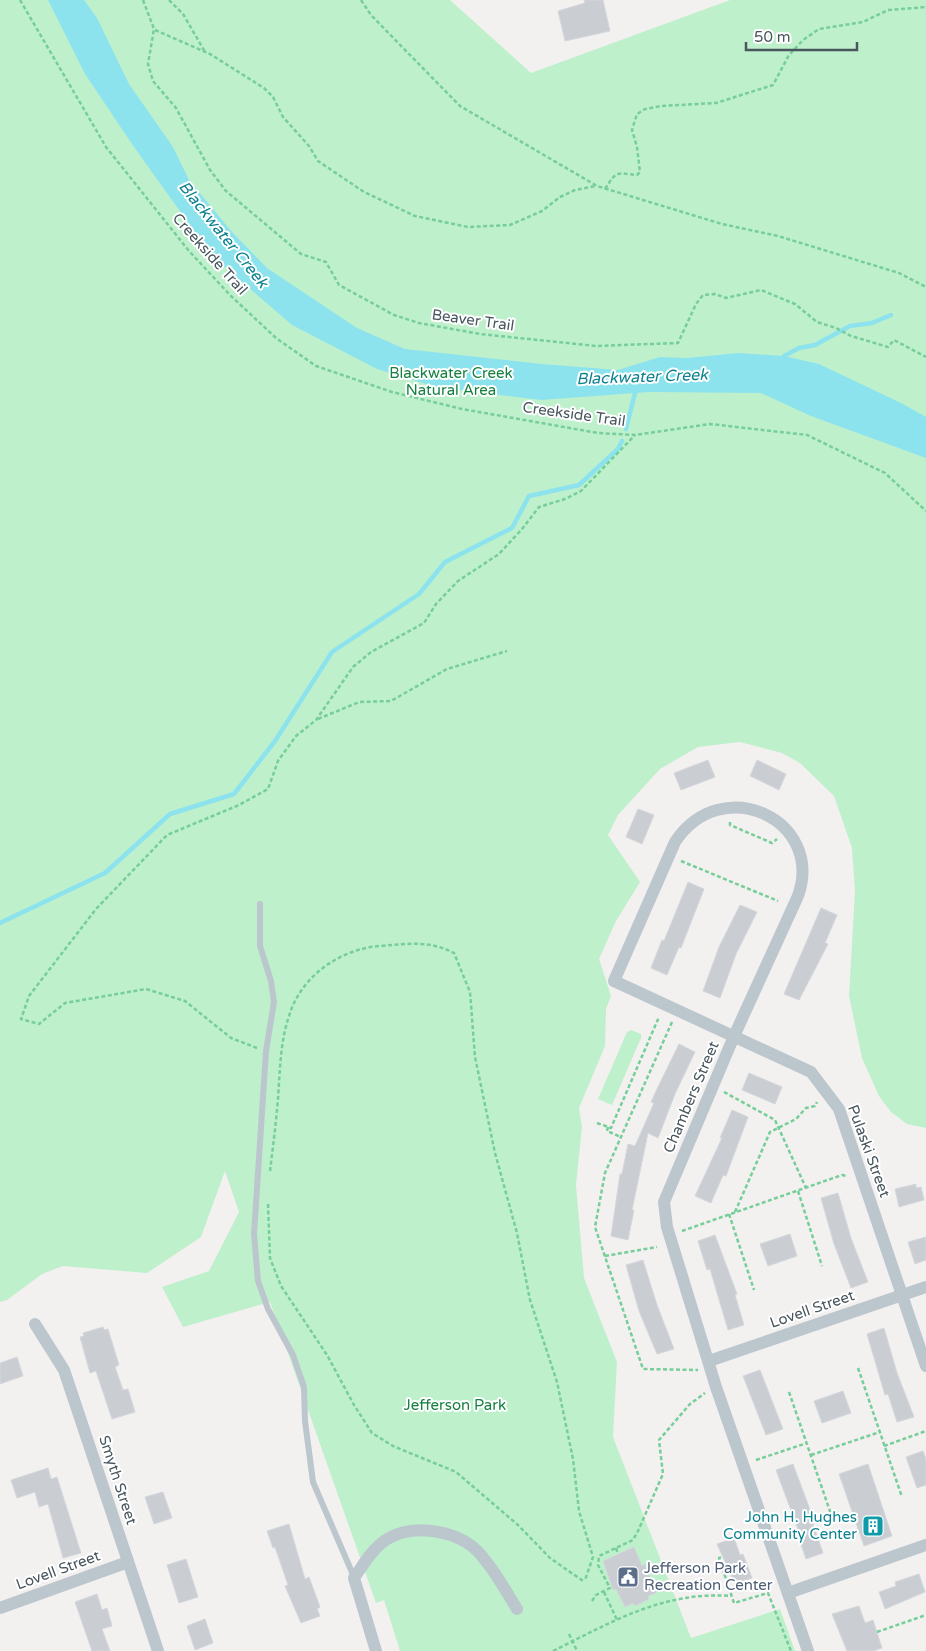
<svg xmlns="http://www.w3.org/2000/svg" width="926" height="1651" viewBox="0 0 926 1651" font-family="'Varela Round',sans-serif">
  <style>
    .green { fill: #bff0cc }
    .water { fill: #8ce3ed }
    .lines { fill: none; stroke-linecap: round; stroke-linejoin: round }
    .stream { stroke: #8ce3ed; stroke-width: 4.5 }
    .building { fill: #caced3; stroke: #d4d7dc }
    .path { stroke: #76ce99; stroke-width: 2.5; stroke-dasharray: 4 2.5; stroke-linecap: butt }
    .service { stroke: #bcc6cd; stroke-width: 6 }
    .minor { stroke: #bcc6cd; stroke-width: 12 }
    .labels { text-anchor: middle; stroke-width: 4; stroke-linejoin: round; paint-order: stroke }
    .street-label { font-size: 15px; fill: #48565e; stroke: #fff }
    .park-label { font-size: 15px; fill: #168140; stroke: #fff }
    .culture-label { font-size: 15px; fill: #0d838f; stroke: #fff; text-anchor: end }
    .service-label { font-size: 15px; fill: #4e5e75; stroke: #fff; text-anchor: start }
    .water-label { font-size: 16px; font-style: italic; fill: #0c818f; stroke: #fff }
  </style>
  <rect width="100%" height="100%" fill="#f3f0f0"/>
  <g class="green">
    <polygon points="0,0 450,0 531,73 730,0 926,0 926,1128 907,1124 891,1112 879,1096 862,1058 849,996 855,891 852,848 834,796 800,763 782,753 740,742 698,747 660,769 618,815 608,835 640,882 616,921 599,959 611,996 606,1009 605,1046 579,1108 582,1127 576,1185 584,1278 617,1362 613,1437 691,1638 780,1609 795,1651 400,1651 384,1600 376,1603 270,1302 183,1327 162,1287 209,1271 239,1212 225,1171 201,1237 147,1273 63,1266 42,1274 7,1300 0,1302"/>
    <polygon points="631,1030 641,1034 641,1038 612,1105 598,1099 627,1032"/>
  </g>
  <polygon class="water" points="48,0 84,0 97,18 129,84 173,147 189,180 232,232 267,268 357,328 405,349 542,364 618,370 660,357 687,358 738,353 784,356 819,364 901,403 926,417 926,458 811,416 761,393 649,392 541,400 436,387 377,369 292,325 212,256 134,147 85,74"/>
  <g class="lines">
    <g class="stream">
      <polyline points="783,361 784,356 799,348 815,345 850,326 872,323 891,315"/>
      <polyline points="626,429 636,389"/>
      <polyline points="0,923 105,873 170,814 234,794 275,741 332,652 419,594 445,562 512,528 529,496 579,485 618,449 622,441"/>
    </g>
  </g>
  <g class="building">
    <polygon points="584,0 603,0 610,31 565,41 558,11 585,3"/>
    <polygon points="708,760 715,777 681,790 674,773"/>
    <polygon points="757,760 786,774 779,790 750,776"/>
    <polygon points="638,809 654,815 642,844 626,837"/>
    <polygon points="688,882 704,889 681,948 679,947 667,975 651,968 662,940 664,941"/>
    <polygon points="740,905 757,912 736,954 720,998 703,991 719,947"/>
    <polygon points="821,908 837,915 825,943 828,944 799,1000 784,994"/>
    <polygon points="679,1044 695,1052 675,1094 658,1138 648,1133 632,1210 634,1210 628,1240 611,1236 620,1174 622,1174 628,1144 635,1146 654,1103 651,1102 658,1087"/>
    <polygon points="749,1073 782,1087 775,1104 742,1090"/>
    <polygon points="732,1110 748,1117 726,1176 723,1175 711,1203 695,1196 722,1138 720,1138"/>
    <polygon points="916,1184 916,1188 921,1187 924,1200 899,1207 895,1189"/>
    <polygon points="838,1193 851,1238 868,1282 851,1288 834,1244 821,1198"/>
    <polygon points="790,1234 797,1256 768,1266 760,1244"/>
    <polygon points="715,1235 737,1294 735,1295 744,1325 728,1330 710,1269 707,1270 698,1241"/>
    <polygon points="926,1237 926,1260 915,1264 908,1242"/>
    <polygon points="643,1260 657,1305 674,1349 657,1354 639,1311 626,1265"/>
    <polygon points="103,1327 104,1330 108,1329 119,1365 115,1367 123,1390 128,1389 135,1412 112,1419 96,1371 90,1373 80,1337 84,1336 83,1333"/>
    <polygon points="884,1328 897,1373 914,1417 897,1422 888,1394 885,1395 867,1334"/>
    <polygon points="17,1357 23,1376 0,1384 0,1363"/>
    <polygon points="760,1370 783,1429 766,1435 743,1376"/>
    <polygon points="843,1391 851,1413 822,1423 814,1401"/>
    <polygon points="923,1451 926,1459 926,1485 917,1488 906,1457"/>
    <polygon points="793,1464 815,1523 813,1524 823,1553 806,1559 796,1530 798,1529 776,1470"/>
    <polygon points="868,1464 892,1536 864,1546 839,1474"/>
    <polygon points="48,1468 51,1479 57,1477 81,1553 63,1558 48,1504 39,1507 35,1492 17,1498 11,1480"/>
    <polygon points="163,1492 172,1518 154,1524 145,1497"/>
    <polygon points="289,1524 305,1579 309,1577 320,1607 317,1609 320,1616 301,1623 285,1586 288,1585 275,1547 273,1548 267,1531"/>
    <polygon points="734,1538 740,1555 743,1554 752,1578 735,1584 717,1544"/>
    <polygon points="634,1547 642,1566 645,1564 656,1593 648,1596 649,1599 635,1606 633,1603 625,1607 616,1589 613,1590 603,1561"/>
    <polygon points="186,1559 198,1597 179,1603 167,1565"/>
    <polygon points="919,1574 925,1592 885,1609 879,1592 896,1586 895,1582"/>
    <polygon points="97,1594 102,1610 107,1608 112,1626 102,1629 110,1651 92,1651 75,1602"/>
    <polygon points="859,1606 865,1623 873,1620 882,1648 873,1651 847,1651 832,1614"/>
    <polygon points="205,1619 213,1643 195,1650 187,1626"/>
  </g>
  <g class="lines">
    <g class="path">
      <polyline points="20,0 106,147 189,251 231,296 276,338 316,366 392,392 462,409 598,433 635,435 710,424 807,435 885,473 926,511"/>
      <polyline points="143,0 154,29 148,64 153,81 176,108 210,170 226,191 301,254 326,262 339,285 394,315 419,323 480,334 596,346 678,343 696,304 703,295 715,294 726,298 761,290 795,304 817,322 836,328 851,336 888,347 894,340 926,357"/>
      <polyline points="169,0 183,14 205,52"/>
      <polyline points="361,0 371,15 408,53 460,106 597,186 722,224 778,236 899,273 926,287"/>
      <polyline points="155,30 210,54 264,88 273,97 283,117 309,146 318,161 364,192 415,216 468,227 510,225 542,211 560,197 575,190 596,186"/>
      <path d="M605 189C617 170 616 173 637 175L640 172 637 147 632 130 637 114 645 109 661 106 716 103 773 85 789 55 803 40 819 29 863 22 888 10 926 7"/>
      <polyline points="318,719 359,702 391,701 447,669 507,651"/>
      <polyline points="730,822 730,825 772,843 777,839"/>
      <polyline points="681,861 778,901"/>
      <polyline points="672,1022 605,1173 595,1227 643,1369 698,1370"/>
      <polyline points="257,1048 231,1038 185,1001 146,989 65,1003 39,1024 21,1019 29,996 96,909 167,835 239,805 268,789 278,761 296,736 316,720 353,667 371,652 424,623 436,604 458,581 499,554 522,529 539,507 565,499 581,491 635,435"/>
      <polyline points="724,1092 775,1120 806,1188"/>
      <polyline points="597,1123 611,1128 659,1017"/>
      <polyline points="608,1127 607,1131 621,1137"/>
      <path d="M270 1171C273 1147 276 1123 278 1099 280 1071 280 1043 289 1016 301 976 340 949 380 946 408 944 429 940 454 953L470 992 475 1057 495 1153 517 1233 530 1300 557 1382 573 1459 579 1511 593 1557 585 1580"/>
      <polyline points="798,1191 822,1266"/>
      <polyline points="268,1204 270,1258 281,1286 327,1355 354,1405 372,1433 393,1446 456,1472 518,1525 550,1558 583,1581"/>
      <polyline points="735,1212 770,1132 796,1119 806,1108 815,1106 817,1102"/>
      <polyline points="729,1214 754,1290"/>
      <polyline points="682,1231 842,1175 847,1176"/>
      <polyline points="605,1256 657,1247"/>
      <polyline points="858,1368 902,1497"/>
      <polyline points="789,1392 833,1520"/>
      <polyline points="884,1446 926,1431"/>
      <polyline points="811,1455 880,1432"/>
      <polyline points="756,1460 807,1443"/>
      <polyline points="616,1548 618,1554"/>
      <polyline points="721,1557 719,1558 734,1603 768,1593 791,1651"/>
      <polyline points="604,1592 617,1620"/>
      <polyline points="592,1601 596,1595 610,1588 598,1565 599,1556 633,1540 638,1531 663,1474 659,1440 690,1404 705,1393"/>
      <polyline points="877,1632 926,1615"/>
      <polyline points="569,1634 577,1651"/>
      <path d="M553 1651C612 1622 663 1591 731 1596"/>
    </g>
    <polyline class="service" points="260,904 260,946 271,981 274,1002 266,1051 254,1234 258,1281 268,1309 293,1355 304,1387 305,1421 313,1482 354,1577"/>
    <g class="minor">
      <polyline points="35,1324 64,1370 158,1651"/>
      <polyline points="709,1361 926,1287"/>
      <polyline points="788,1593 926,1545"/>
      <polyline points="0,1608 128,1562"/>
      <path d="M376 1651 354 1578C364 1564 373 1547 389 1538 416 1523 461 1531 481 1555 495 1571 506 1591 517 1609"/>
      <path d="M808 1651 716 1387 667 1227 664 1202 729 1048 740 1023 798 896C825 820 722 771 675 842L614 981 811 1072 839 1109 926 1366"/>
    </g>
  </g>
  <defs>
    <g id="building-square" transform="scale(1.125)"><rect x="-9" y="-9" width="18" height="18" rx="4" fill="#0f9aa8" stroke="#fff"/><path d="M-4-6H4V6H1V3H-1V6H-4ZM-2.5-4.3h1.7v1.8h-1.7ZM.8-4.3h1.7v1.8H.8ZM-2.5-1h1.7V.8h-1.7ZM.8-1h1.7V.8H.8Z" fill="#fff"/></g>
    <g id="civic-square" transform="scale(1.125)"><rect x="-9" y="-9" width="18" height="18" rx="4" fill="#5c6f8a" stroke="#fff"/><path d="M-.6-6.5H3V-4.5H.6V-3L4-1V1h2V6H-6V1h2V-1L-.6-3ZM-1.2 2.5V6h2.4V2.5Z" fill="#fff"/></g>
  </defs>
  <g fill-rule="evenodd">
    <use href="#building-square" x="873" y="1526"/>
    <use href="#civic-square" x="628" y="1577"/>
  </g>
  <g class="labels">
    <g class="street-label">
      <text transform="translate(210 254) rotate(48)" y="5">Creekside Trail</text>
      <text transform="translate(473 320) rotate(8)" y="5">Beaver Trail</text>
      <text transform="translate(574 414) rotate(8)" y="5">Creekside Trail</text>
      <text transform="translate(691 1097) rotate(-67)" y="5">Chambers Street</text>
      <text transform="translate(869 1151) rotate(70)" y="5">Pulaski Street</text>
      <text transform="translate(812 1309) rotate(-19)" y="5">Lovell Street</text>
      <text transform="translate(118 1480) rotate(72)" y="5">Smyth Street</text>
      <text transform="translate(58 1570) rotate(-20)" y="5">Lovell Street</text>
    </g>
    <g class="park-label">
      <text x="451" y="378">Blackwater Creek<tspan x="451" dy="17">Natural Area</tspan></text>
      <text x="455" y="1410">Jefferson Park</text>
    </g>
    <g class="culture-label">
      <text x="857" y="1522">John H. Hughes<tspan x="857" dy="17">Community Center</tspan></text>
    </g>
    <g class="service-label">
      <text x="644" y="1573">Jefferson Park<tspan x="644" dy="17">Recreation Center</tspan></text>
    </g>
    <g class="water-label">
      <text transform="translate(224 234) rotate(51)" y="6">Blackwater Creek</text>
      <text transform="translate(642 376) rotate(-2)" y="6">Blackwater Creek</text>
    </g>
  </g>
  <path d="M746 42v8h111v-8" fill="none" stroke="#48565e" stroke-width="2.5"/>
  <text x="754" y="42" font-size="15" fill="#48565e" stroke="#ffffff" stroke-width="4" paint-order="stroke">50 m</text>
</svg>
